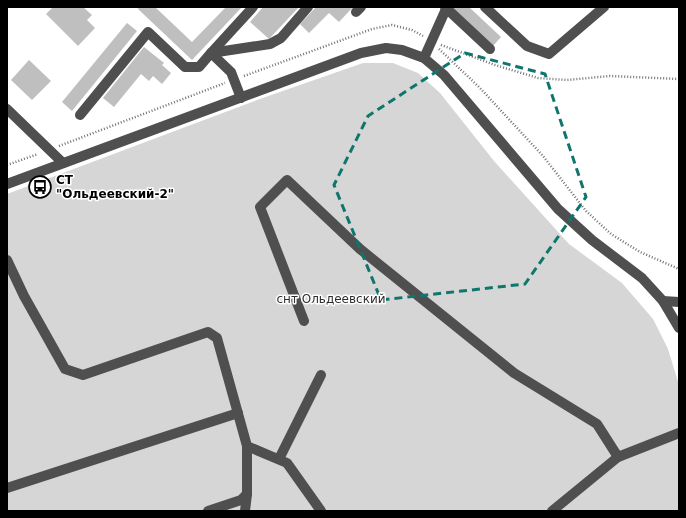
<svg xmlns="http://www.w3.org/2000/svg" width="686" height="518" viewBox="0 0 686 518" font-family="'DejaVu Sans',sans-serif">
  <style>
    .garden { fill: #d6d6d6 }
    .building { fill: #bfbfbf }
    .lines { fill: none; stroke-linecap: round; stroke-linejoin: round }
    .path { stroke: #717171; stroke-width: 2.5; stroke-dasharray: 1 2; stroke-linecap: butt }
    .minor { stroke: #4f4f4f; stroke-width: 10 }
    .marked { fill: none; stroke: #0f766e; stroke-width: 3; stroke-dasharray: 8 5; stroke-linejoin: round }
    .labels { text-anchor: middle; stroke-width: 3; stroke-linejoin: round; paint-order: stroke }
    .poi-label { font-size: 12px; font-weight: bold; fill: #000; stroke: #fff; text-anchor: start }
    .park-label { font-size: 12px; fill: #2d2d2d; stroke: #fff }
  </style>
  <rect width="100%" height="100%" fill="#fff"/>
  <polygon class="garden" points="363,63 393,63 418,73 440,93 494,161 569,244 622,283 653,319 668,349 679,385 679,511 7,511 7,194 257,100"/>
  <g class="building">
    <polygon points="53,7 83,7 92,15 87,20 95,28 78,46 46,14"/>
    <polygon points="139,7 155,7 192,42 226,7 242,7 192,60 138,9"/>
    <polygon points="263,7 299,7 269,39 250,22"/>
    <polygon points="316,7 353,7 339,22 329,13 309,33 300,24"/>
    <polygon points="452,7 469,7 501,37 493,46"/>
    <polygon points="127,23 137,31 72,111 62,102"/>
    <polygon points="144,47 164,63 162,65 171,73 162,84 153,76 149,81 141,74 114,107 103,98"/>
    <polygon points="29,60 51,81 32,100 11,80"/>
  </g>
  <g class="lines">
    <g class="path">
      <polyline points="441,45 495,65 538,78 567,80 610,76 679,79"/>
      <polyline points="439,49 480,88 543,156 586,211 611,234 640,252 679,269"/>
      <polyline points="244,76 372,29 392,25 412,30 423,36"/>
      <polyline points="59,146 225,83"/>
      <polyline points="7,165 38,154"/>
    </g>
    <g class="minor">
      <polyline points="445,7 490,49"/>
      <polyline points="485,7 527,46 549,54 604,7"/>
      <polyline points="356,12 361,7"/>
      <polyline points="424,58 446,9"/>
      <polyline points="241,98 231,72 211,53 253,7"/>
      <polyline points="7,109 63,163"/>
      <polyline points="80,115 148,32 185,67 199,67 211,53 270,44 281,38 308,7"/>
      <polyline points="7,184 361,53 386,48 402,50 424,58 444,75 558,209 592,240 642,278 663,301 679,328"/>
      <polyline points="7,260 24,296 65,369 83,375 208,332 217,338 247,446 287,463 321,511"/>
      <polyline points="663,301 679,302"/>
      <polyline points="304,321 260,207 287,180 360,249 514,373 597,424 618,457"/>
      <polyline points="279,459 321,375"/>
      <polyline points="7,488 238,413"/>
      <polyline points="208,511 241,500 247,494 247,446"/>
      <polyline points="245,511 247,494"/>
      <polyline points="552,511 618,457 679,433"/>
    </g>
  </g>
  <path class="marked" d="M465 53 545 74 586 197 525 284 381 300 334 185 368 116Z"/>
  <defs>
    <g id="bus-ring" transform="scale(1.15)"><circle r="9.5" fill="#fff" stroke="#000" stroke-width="1.5"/><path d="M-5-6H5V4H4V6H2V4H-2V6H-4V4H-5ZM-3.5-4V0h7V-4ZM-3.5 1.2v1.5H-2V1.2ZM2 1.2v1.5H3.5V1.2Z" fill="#000"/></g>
  </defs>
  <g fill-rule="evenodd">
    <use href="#bus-ring" x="40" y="187"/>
  </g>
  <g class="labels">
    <g class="poi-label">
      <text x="56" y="184">СТ<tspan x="56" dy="14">"Ольдеевский-2"</tspan></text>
    </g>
    <g class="park-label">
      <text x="331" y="303">снт Ольдеевский</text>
    </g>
  </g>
  <rect width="686" height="518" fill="none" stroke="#000000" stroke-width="16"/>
</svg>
